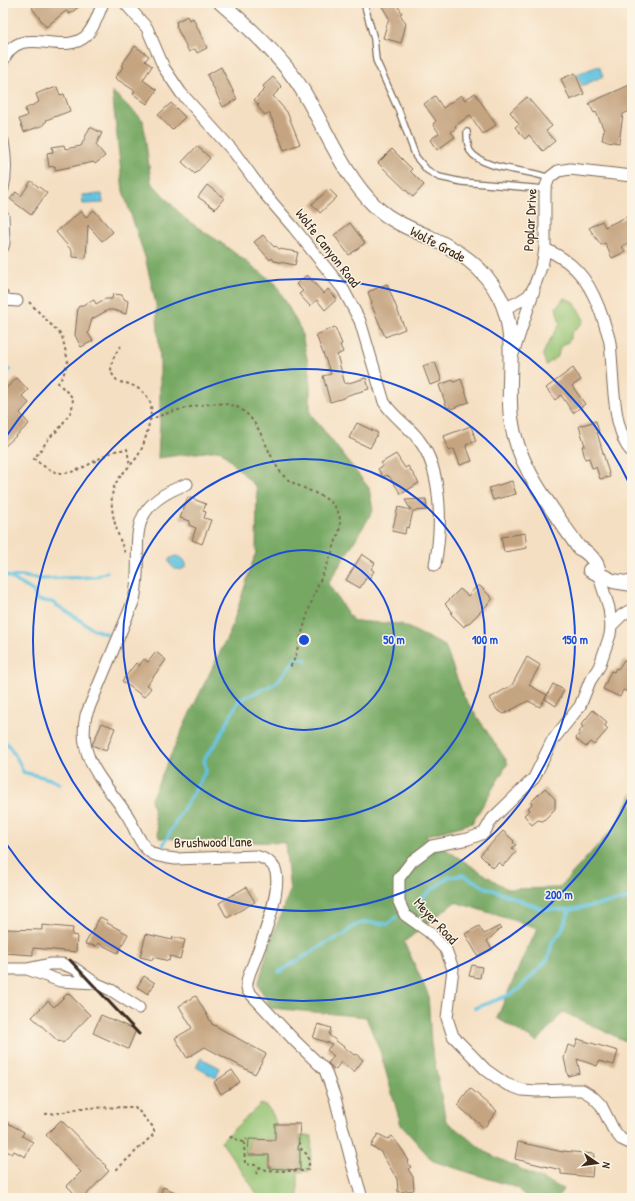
<svg xmlns="http://www.w3.org/2000/svg" width="635" height="1201" viewBox="0 0 635 1201" font-family="'Patrick Hand',sans-serif">
  <style>
    .green { fill: #93c271; stroke: #677648 }
    .forest { fill: #76a863; stroke: #586940 }
    .water { fill: #62c3e0; stroke: #4e767f }
    .lines { fill: none; stroke-linecap: round; stroke-linejoin: round }
    .stream { stroke: #62c3e0; stroke-width: 3.5 }
    .building { fill: #c5a481 }
    .service-casing { stroke: #7c6957; stroke-width: 8 }
    .minor-casing { stroke: #7c6957; stroke-width: 13 }
    .tertiary-casing { stroke: #7c6957; stroke-width: 16 }
    .path { stroke: #7c6957; stroke-width: 2; stroke-dasharray: 3 3; stroke-linecap: butt }
    .service { stroke: #fff; stroke-width: 5.5 }
    .minor { stroke: #fff; stroke-width: 11 }
    .tertiary { stroke: #fff; stroke-width: 14 }
    .rail { stroke: #3b2a1e; stroke-width: 3 }
    .ring { fill: none; stroke: #1d4ed8; stroke-width: 2 }
    .labels { text-anchor: middle; stroke-width: 3; stroke-linejoin: round; paint-order: stroke }
    .street-label { font-size: 14px; fill: #3b2a1e; stroke: #fcf5e5 }
    .centre { fill: #1d4ed8; stroke: #fcf5e5; stroke-width: 2 }
    .ring-label { font-size: 12px; text-anchor: middle; font-weight: bold; fill: #1d4ed8; stroke: #fcf5e5; stroke-width: 3; stroke-linejoin: round; paint-order: stroke }
  </style>
  <rect width="100%" height="100%" fill="#fcf5e5"/>
  <filter id="ink" filterUnits="userSpaceOnUse"><feTurbulence type="fractalNoise" baseFrequency=".025" numOctaves="2"/><feDisplacementMap in="SourceGraphic" scale="8" xChannelSelector="R" yChannelSelector="G"/><feConvolveMatrix kernelMatrix="1 2 1 2 8 2 1 2 1" color-interpolation-filters="sRGB"/></filter>
  <filter id="wash" filterUnits="userSpaceOnUse"><feTurbulence type="fractalNoise" baseFrequency=".012" numOctaves="4" result="noise"/><feDisplacementMap in="SourceGraphic" scale="16" xChannelSelector="R" yChannelSelector="G"/><feGaussianBlur stdDeviation="0.9" result="paint"/><feColorMatrix in="noise" values="0 0 0 0 0 0 0 0 0 0 0 0 0 0 0 0 0 1.4 0 .05"/><feComposite in="paint" operator="in"/></filter>
  <g filter="url(#wash)">
    <rect width="100%" height="100%" fill="#f5dfc2"/>
    <g class="green">
      <polygon points="564,298 574,302 584,320 579,327 572,332 569,341 560,347 558,356 546,365 543,354 547,345 560,324 556,308"/>
      <path d="M261 1104C270 1107 274 1115 276 1124H275V1140L249 1139 248 1155H262V1153L269 1155V1168L300 1170V1136H312L310 1171 298 1172V1198H260L221 1141Z"/>
    </g>
    <polygon class="forest" points="112,91 143,120 151,182 184,218 224,245 276,284 301,330 310,373 310,413 369,488 373,511 328,584 353,621 401,624 445,646 464,697 508,763 472,823 425,836 507,889 559,888 618,823 632,793 632,861 629,869 632,873 632,1044 563,1012 537,1042 497,1018 525,953 538,928 455,902 404,942 428,994 431,1044 446,1121 487,1153 563,1189 558,1198 527,1198 518,1188 433,1161 401,1125 380,1051 366,1017 271,1008 258,985 270,942 290,891 285,843 214,841 159,838 151,799 189,715 230,632 256,552 257,488 220,450 158,458 160,422 160,361 156,304 145,257 123,191"/>
    <g class="water">
      <polygon points="599,66 603,76 582,86 577,74"/>
      <polygon points="102,194 103,203 83,204 82,195"/>
      <path d="M175 556C181 556 186 560 186 566L183 569C177 571 172 568 169 562V559Z"/>
      <polygon points="201,1058 220,1068 216,1078 196,1067"/>
    </g>
    <g class="lines">
      <g class="stream">
        <polyline points="3,370 10,370"/>
        <polyline points="3,574 8,576 33,591 37,600 52,602 93,629 107,634"/>
        <polyline points="11,577 21,576 40,579 95,577 107,572"/>
        <path d="M3 739C11 748 19 760 23 772L50 779 60 784"/>
        <polyline points="163,850 164,843 181,813 193,794 206,770 204,759 218,740 238,702 244,698 276,683 297,657 306,660"/>
        <polyline points="417,904 426,894 449,877 463,875 485,887 542,909 570,910 632,898"/>
        <polyline points="279,972 326,943 344,935 352,927 364,922 388,924 396,917"/>
        <polyline points="475,1008 504,997 518,990 548,959 552,942 561,932 570,910"/>
      </g>
    </g>
    <g id="blocks">
      <g class="building">
        <polygon points="38,3 83,3 70,14 66,11 46,27 32,8"/>
        <polygon points="380,3 396,3 402,13 400,14 406,24 401,43 383,38 389,18"/>
        <polygon points="187,16 189,20 193,18 207,48 197,53 195,49 189,52 176,26 177,25 176,22"/>
        <polygon points="135,46 149,56 145,61 152,66 143,80 157,90 147,104 133,94 135,91 115,78 123,67 121,66"/>
        <polygon points="221,67 237,99 223,107 207,75"/>
        <polygon points="575,73 584,94 570,100 561,79"/>
        <polygon points="273,77 282,87 273,96 287,112 300,144 284,150 269,112 265,115 257,106 259,105 254,100 265,89 263,86"/>
        <polygon points="632,84 632,110 623,114 619,143 602,140 604,130 596,112 594,113 589,103"/>
        <polygon points="57,87 60,95 64,94 70,111 46,120 47,121 44,123 44,125 24,132 19,119 27,116 25,109 39,102 36,94 48,89 48,90"/>
        <polygon points="475,93 496,125 483,134 470,115 455,126 456,128 451,132 455,137 437,150 430,140 439,133 433,124 436,121 424,104 435,96 443,108 461,95 465,100"/>
        <polygon points="527,97 552,126 546,131 555,141 543,151 529,135 525,139 515,127 519,124 510,112"/>
        <polygon points="171,103 185,117 172,130 158,115"/>
        <polygon points="90,127 102,133 96,145 105,156 95,164 94,162 55,170 55,166 49,167 47,153 53,152 52,147 64,145 65,149 81,146"/>
        <polygon points="197,146 210,158 195,174 182,162"/>
        <polygon points="392,149 412,169 410,171 424,185 413,197 378,163"/>
        <polygon points="31,181 47,193 31,215 10,199 16,192 21,196"/>
        <polygon points="207,185 224,198 215,209 198,197"/>
        <polygon points="329,189 337,197 320,213 312,204"/>
        <polygon points="94,210 113,232 102,241 88,225 86,258 72,257 72,251 56,232 81,211 86,217"/>
        <polygon points="628,216 632,226 632,241 622,246 625,252 612,258 605,243 601,245 589,228 602,221 605,227"/>
        <polygon points="350,223 365,243 349,255 334,235"/>
        <polygon points="263,235 274,247 276,246 279,249 298,252 295,265 274,261 272,258 270,260 254,242"/>
        <polygon points="307,275 324,294 328,289 337,299 325,310 317,300 310,306 299,294 303,291 296,284"/>
        <polygon points="387,284 405,329 385,337 371,304 372,303 368,292"/>
        <polygon points="113,294 122,295 124,299 128,301 126,314 113,310 108,310 92,319 88,333 93,341 81,347 75,335 78,307 94,300 96,304 105,299 112,299"/>
        <polygon points="335,327 342,344 340,345 343,352 337,355 345,384 366,378 369,389 348,395 344,398 330,402 323,376 331,374 316,335"/>
        <polygon points="435,362 442,381 430,385 423,366"/>
        <polygon points="573,368 581,380 572,386 585,404 573,413 561,395 555,400 546,388"/>
        <polygon points="17,378 28,390 22,396 29,403 20,413 29,424 3,448 3,391"/>
        <polygon points="461,379 469,402 451,409 450,407 447,408 439,385 453,380 454,382"/>
        <polygon points="596,421 599,432 597,432 610,477 600,479 596,467 592,468 589,458 585,459 582,446 585,446 579,426"/>
        <polygon points="357,423 378,433 370,448 349,438"/>
        <polygon points="471,426 476,441 466,445 472,461 460,465 454,449 449,451 444,436"/>
        <polygon points="396,454 405,468 408,466 419,483 401,494 389,476 388,477 387,475 383,477 378,469 383,466 381,463"/>
        <polygon points="512,481 516,494 493,500 489,488"/>
        <polygon points="188,497 206,504 203,511 206,512 204,518 211,520 202,544 192,540 196,528 189,525 190,521 180,518"/>
        <polygon points="426,499 427,510 413,511 409,528 406,527 405,534 392,531 398,507 411,510 405,500"/>
        <polygon points="525,533 527,548 504,552 501,537"/>
        <polygon points="362,554 375,563 371,569 374,571 369,579 366,578 360,588 346,580"/>
        <polygon points="477,586 480,586 492,598 492,600 467,625 466,624 464,627 451,614 452,611 445,604 460,589 468,596"/>
        <polygon points="156,652 166,660 147,685 151,688 144,697 122,681 136,663 139,666 144,659 148,662"/>
        <polygon points="527,657 540,665 529,685 547,695 540,707 528,701 504,714 497,710 490,698 512,685"/>
        <polygon points="624,660 632,664 632,683 628,692 623,690 620,697 603,689 611,671 614,672 616,668 618,669"/>
        <polygon points="553,684 564,690 556,706 545,699"/>
        <polygon points="593,710 607,722 605,726 608,729 594,745 590,742 586,747 577,740 576,738 580,733 579,732 583,727 581,725"/>
        <polygon points="102,723 115,728 106,751 92,745"/>
        <polygon points="545,788 555,799 555,809 543,821 538,820 532,825 524,815 530,810 528,808 532,804 531,802"/>
        <polygon points="503,831 514,841 513,842 516,845 512,848 516,852 507,863 506,862 503,866 499,862 493,868 480,855"/>
        <polygon points="246,887 255,902 227,918 219,903"/>
        <polygon points="100,917 108,921 107,923 128,934 118,953 98,943 96,946 85,944"/>
        <polygon points="42,925 73,928 72,935 77,936 76,952 33,948 33,955 3,953 3,929 42,930"/>
        <polygon points="479,926 484,934 500,926 501,928 487,941 492,949 478,956 465,934"/>
        <polygon points="146,934 172,940 173,937 185,940 180,959 170,956 169,961 153,957 153,960 140,957"/>
        <polygon points="472,965 482,967 480,978 469,976"/>
        <polygon points="144,976 155,983 148,994 137,987"/>
        <polygon points="68,993 90,1015 63,1043 60,1041 59,1042 32,1017 48,1001 54,1007"/>
        <polygon points="196,996 212,1024 266,1054 255,1074 205,1047 187,1058 175,1038 192,1028 179,1006"/>
        <polygon points="101,1015 136,1030 128,1049 93,1033"/>
        <polygon points="318,1024 331,1028 329,1035 354,1055 356,1054 363,1060 354,1072 341,1062 335,1070 328,1063 334,1056 327,1050 332,1044 313,1038"/>
        <polygon points="578,1039 618,1051 614,1065 599,1061 597,1066 577,1059 580,1073 568,1076 564,1058 568,1045 575,1047"/>
        <polygon points="232,1070 240,1082 221,1094 214,1082"/>
        <polygon points="470,1088 497,1111 484,1128 457,1105"/>
        <polygon points="61,1120 106,1166 105,1167 109,1171 83,1198 79,1198 67,1186 81,1172 46,1135"/>
        <polygon points="6,1122 24,1132 22,1136 33,1142 25,1157 14,1151 12,1154 3,1149 3,1127"/>
        <polygon points="275,1124 300,1124 298,1150 300,1150 300,1170 269,1168 269,1155 248,1155 249,1139 275,1140"/>
        <polygon points="378,1134 388,1139 392,1136 401,1148 409,1161 407,1162 411,1167 408,1169 413,1177 414,1190 398,1192 397,1179 380,1151 371,1146"/>
        <polygon points="518,1142 563,1152 563,1151 594,1154 592,1177 561,1174 561,1170 515,1159"/>
        <polygon points="163,1187 189,1198 159,1198"/>
      </g>
    </g>
  </g>
  <g filter="url(#ink)">
    <use href="#blocks" fill-opacity="0" stroke="#7c6957" stroke-width="1"/>
    <g class="lines">
      <g class="service-casing">
        <g id="service">
          <polyline points="364,3 374,39 376,60 399,111 416,157 427,170 439,177 462,182 545,189"/>
          <path d="M467 132C467 139 467 145 470 151 481 167 513 169 531 173 537 174 543 176 549 178"/>
        </g>
      </g>
      <g class="minor-casing">
        <g id="minor">
          <path d="M125 3 147 28 164 68 181 93 234 152 264 193 294 228 343 289 360 321 384 402C393 417 409 426 419 440 443 471 442 528 435 565"/>
          <path d="M3 61C20 21 62 58 86 36 95 27 98 14 103 3"/>
          <path d="M3 141C6 158 7 172 3 189"/>
          <polyline points="3,216 4,243 3,247"/>
          <path d="M545 249C580 264 593 288 604 322 606 329 609 336 610 343 613 370 612 399 619 425 622 434 624 445 632 452"/>
          <polyline points="3,296 6,300 17,301"/>
          <polyline points="504,309 520,301 528,296 533,289 537,279 543,261 545,249 545,189 549,178 558,171 570,169 632,176"/>
          <polyline points="513,354 534,290"/>
          <path d="M187 484C116 510 146 547 134 600L86 715C76 762 107 783 129 818 134 828 141 846 150 852 156 857 168 858 176 859L256 856C264 858 271 861 275 869 283 889 262 941 254 962 251 970 244 983 248 991L295 1041 325 1070 335 1098 352 1164 362 1198"/>
          <polyline points="598,573 609,608 611,626"/>
          <polyline points="632,609 622,615 611,626 610,635 599,667 590,681 580,706 552,741 534,778 492,819 484,833 468,839 432,846 412,861 399,878 399,902 405,915 429,932 446,950 453,969 447,1018 453,1036 486,1070 506,1084 522,1090 536,1091 567,1090 582,1090 592,1096 601,1105 613,1129 621,1139 632,1144"/>
          <polyline points="3,969 27,969 50,964 62,964 74,968 95,983 60,981 27,969"/>
          <polyline points="95,983 111,990 139,1008"/>
        </g>
      </g>
      <g class="tertiary-casing">
        <g id="tertiary">
          <path d="M221 3C249 27 284 60 303 91 326 129 343 175 376 207 391 221 411 229 429 237 458 250 484 267 499 296 519 334 506 377 511 418 517 467 552 508 579 548 587 551 600 564 598 573"/>
          <polyline points="590,570 613,581 632,584"/>
        </g>
      </g>
      <g class="path">
        <path d="M29 302 62 336 68 361 63 376 58 383 73 398 72 410 59 429 50 437 34 459C41 464 48 470 56 472 74 478 98 457 115 451 119 450 123 450 127 449L130 466"/>
        <path d="M121 346C113 356 104 373 120 382 123 383 126 383 129 384 142 389 153 398 151 413 149 425 145 444 139 454 133 464 122 472 116 483 105 502 118 535 125 553"/>
        <path d="M149 420C170 411 216 397 237 407 262 420 266 454 282 474 298 493 342 492 340 525 340 530 338 535 336 540 331 558 323 573 316 590 307 613 301 637 294 660L289 669"/>
        <polyline points="45,1114 60,1113 80,1108 135,1107 146,1119 154,1128 154,1134 115,1171"/>
        <polyline points="230,1138 231,1137 242,1142 247,1139"/>
        <path d="M244 1142 245 1164 255 1165 266 1170 282 1171H304L308 1169 309 1164 308 1155C301 1150 299 1148 299 1139"/>
        <polyline points="256,1174 260,1167"/>
      </g>
      <use href="#service" class="service"/>
      <use href="#minor" class="minor"/>
      <use href="#tertiary" class="tertiary"/>
      <polyline class="rail" points="70,960 139,1034"/>
    </g>
  </g>
  <g class="ring">
    <circle cx="304" cy="640" r="90"/>
    <circle cx="304" cy="640" r="181"/>
    <circle cx="304" cy="640" r="271"/>
    <path d="M631 793A361 361 0 0 1 5 842M5 438A361 361 0 0 1 631 487"/>
  </g>
  <g class="labels">
    <g class="street-label">
      <text transform="translate(530 220) rotate(-87)" y="5">Poplar Drive</text>
      <text transform="translate(438 244) rotate(28)" y="5">Wolfe Grade</text>
      <text transform="translate(328 248) rotate(52)" y="5">Wolfe Canyon Road</text>
      <text transform="translate(213 842) rotate(-1)" y="5">Brushwood Lane</text>
      <text transform="translate(436 921) rotate(47)" y="5">Meyer Road</text>
    </g>
  </g>
  <circle cx="304" cy="640" r="6" class="centre"/>
  <g class="ring-label">
    <text x="394" y="644">50 m</text>
    <text x="485" y="644">100 m</text>
    <text x="575" y="644">150 m</text>
    <text x="559" y="899">200 m</text>
  </g>
  <rect width="635" height="1201" fill="none" stroke="#fcf5e5" stroke-width="16"/>
  <g transform="translate(597 1163) rotate(103)" stroke="#fcf5e5" stroke-width="3" paint-order="stroke">
  <path d="M0-3L7 15L0 10L-7 15Z" fill="#3b2a1e"/>
  <text y="-6" font-size="11" font-weight="bold" text-anchor="middle" fill="#3b2a1e">N</text>
  </g>
</svg>
